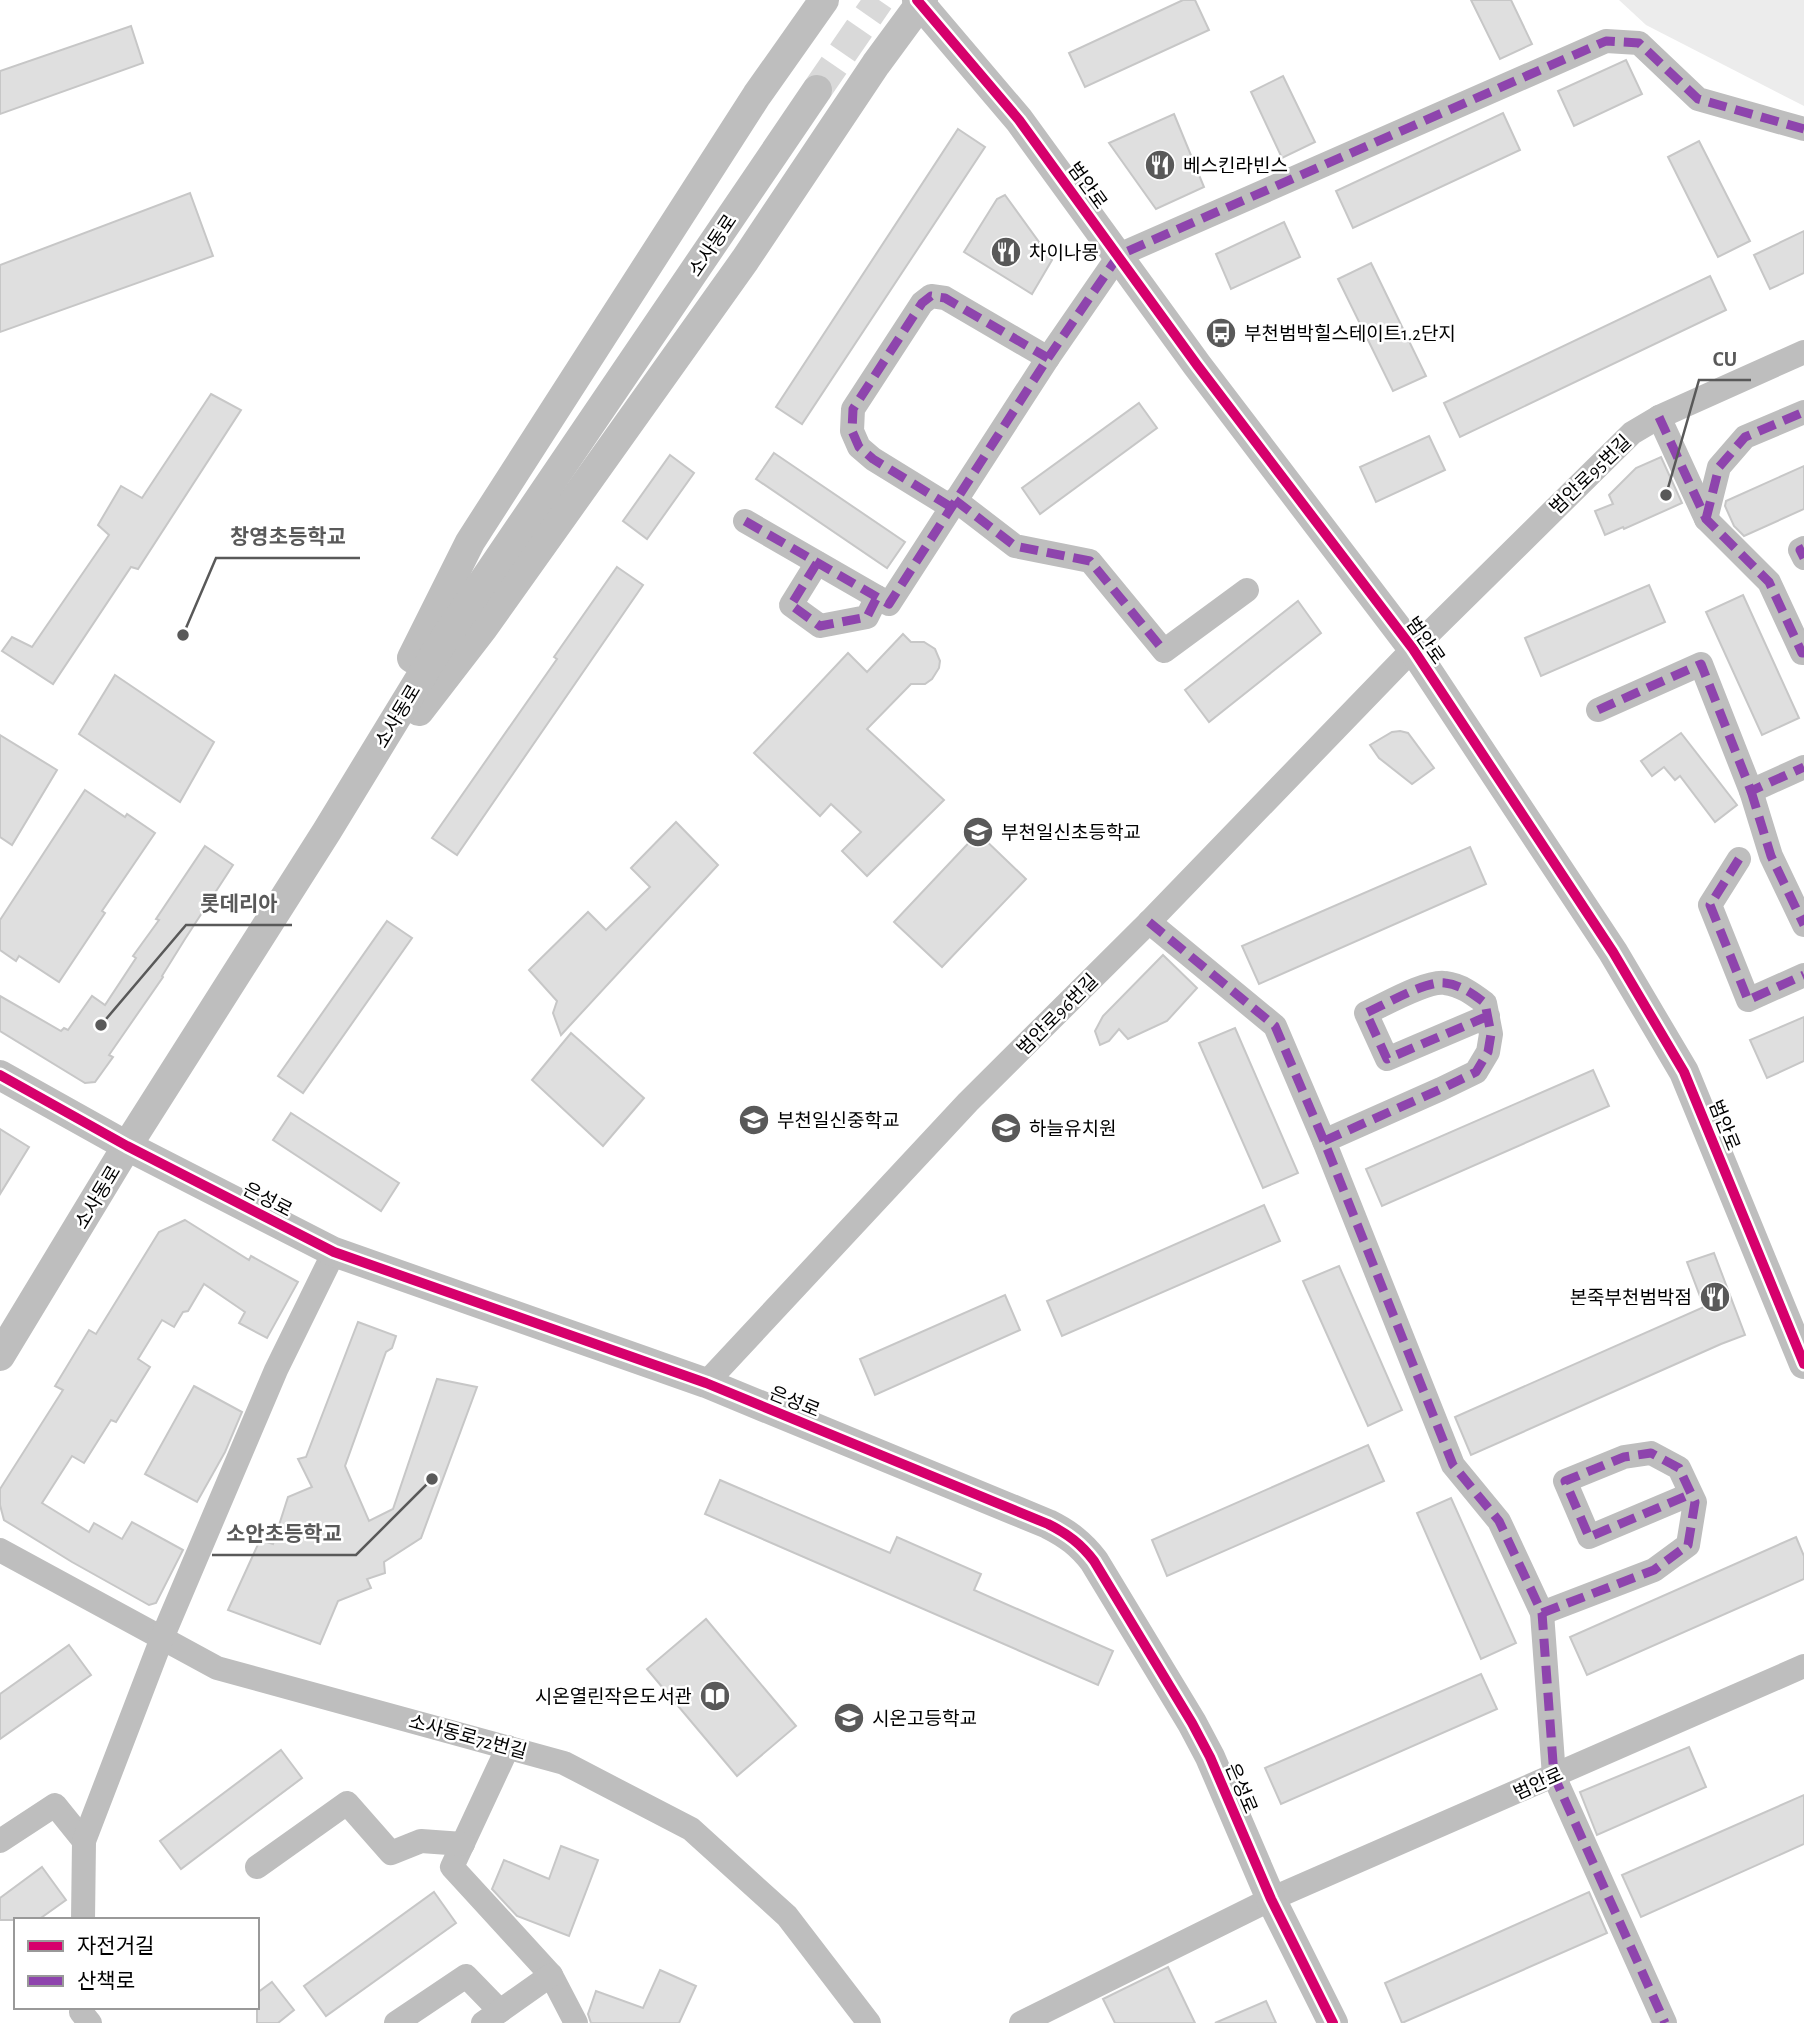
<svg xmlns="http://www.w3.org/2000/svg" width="1804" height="2023" viewBox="0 0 1804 2023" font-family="'Alegreya Sans','Noto Sans KR',sans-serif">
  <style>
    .green { fill: #ececec }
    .building { fill: #dfdfdf; stroke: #c7c7c7; stroke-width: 2 }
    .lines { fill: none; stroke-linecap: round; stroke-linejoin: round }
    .tertiary-tunnel { stroke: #d9d9d9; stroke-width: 30; stroke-dasharray: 30 15; stroke-linecap: butt }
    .minor { stroke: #bebebe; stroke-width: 24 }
    .tertiary { stroke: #bebebe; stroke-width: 30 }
    .quiet { stroke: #8e44ad; stroke-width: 9; stroke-dasharray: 18 9; stroke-linecap: butt }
    .cycleway-casing { stroke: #fff; stroke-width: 15 }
    .cycleway { stroke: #d6006c; stroke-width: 10 }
    .labels { text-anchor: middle; stroke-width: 5; stroke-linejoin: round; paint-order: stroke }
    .poi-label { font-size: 19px; fill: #000; stroke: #fff; text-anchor: start }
    .street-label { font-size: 19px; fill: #000; stroke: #fff }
    .leader { fill: none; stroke: #595959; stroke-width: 2.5 }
    .callout-dot { fill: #595959; stroke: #fff; stroke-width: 2.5 }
    .callout-label { font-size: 21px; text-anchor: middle; font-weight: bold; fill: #595959; stroke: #fff; stroke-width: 5; stroke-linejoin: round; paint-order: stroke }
  </style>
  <rect width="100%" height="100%" fill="#fff"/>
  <polygon class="green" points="1619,0 1804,0 1804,106 1646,25"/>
  <g class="building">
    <polygon points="1183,0 1195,0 1209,30 1085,87 1069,53"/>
    <polygon points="1471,0 1511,0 1532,44 1500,59"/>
    <polygon points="131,26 143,63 0,114 0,71"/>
    <polygon points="1626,60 1642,94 1574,126 1558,91"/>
    <polygon points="1283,76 1315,142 1282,158 1251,92"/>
    <polygon points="1503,113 1520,150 1353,228 1336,191"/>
    <polygon points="1174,114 1204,187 1156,209 1109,143"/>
    <polygon points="958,129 985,147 802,424 776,407"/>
    <polygon points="1699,141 1750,241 1718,257 1668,157"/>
    <polygon points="190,193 213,256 0,332 0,265"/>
    <polygon points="1005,195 1052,260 1032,294 964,252 997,199"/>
    <polygon points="1284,222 1300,257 1231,289 1216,254"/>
    <polygon points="1804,231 1804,273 1770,289 1754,255"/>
    <polygon points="1371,263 1426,376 1393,391 1338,279"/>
    <polygon points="1710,276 1726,310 1460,437 1444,403"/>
    <polygon points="211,394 241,410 138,569 131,567 53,684 2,651 12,637 32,647 109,535 98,525 121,486 142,498"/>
    <polygon points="1139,403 1157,428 1040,514 1022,488"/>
    <polygon points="1429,436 1445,470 1376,502 1360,467"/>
    <polygon points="774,453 905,542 887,568 756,479"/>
    <polygon points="670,455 694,473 647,539 623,521"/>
    <polygon points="1661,457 1682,503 1624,529 1623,527 1605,535 1595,511 1613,504 1609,495 1636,468"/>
    <polygon points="1804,466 1804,509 1744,536 1734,526 1725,506 1726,501"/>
    <polygon points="617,567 643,585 457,855 432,838 557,659 554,657"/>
    <polygon points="1649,585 1665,622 1541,676 1525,638"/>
    <polygon points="1743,595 1799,718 1762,735 1706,612"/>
    <polygon points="1298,601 1321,633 1209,722 1185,690"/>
    <polygon points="903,634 911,642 924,642 935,649 940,661 939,668 932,679 925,684 911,684 867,729 944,800 867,876 842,851 861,832 831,804 820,816 754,753 848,653 867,672"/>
    <polygon points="115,675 214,742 180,802 79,734"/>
    <polygon points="1400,731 1408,733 1434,768 1412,784 1379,758 1370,745 1392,732"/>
    <polygon points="1681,733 1737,805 1715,822 1680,776 1675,780 1664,767 1652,776 1641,761"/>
    <polygon points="0,735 57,770 12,845 0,837"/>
    <polygon points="85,790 125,817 127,814 155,833 102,911 105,913 59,982 19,956 16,961 0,950 0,920"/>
    <polygon points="676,822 718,865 561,1035 553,1013 557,1001 529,970 588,912 606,930 650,887 631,868"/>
    <polygon points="978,833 1026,879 942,967 894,922"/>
    <polygon points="205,846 233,865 185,939 162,976 163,977 109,1055 113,1057 95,1082 85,1083 0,1031 0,996 61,1031 64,1028 68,1030 92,996 105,1005 136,958 133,956 159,920 156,919"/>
    <polygon points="1470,847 1486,884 1259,984 1242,946"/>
    <polygon points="387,921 412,938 303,1093 278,1076"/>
    <polygon points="1163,955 1197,988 1167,1021 1128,1039 1119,1029 1109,1041 1100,1045 1095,1031 1103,1016"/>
    <polygon points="1804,1017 1804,1061 1767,1078 1750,1040"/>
    <polygon points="1235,1028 1298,1173 1263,1188 1199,1043"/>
    <polygon points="571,1033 644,1098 603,1146 532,1080"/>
    <polygon points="1593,1070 1609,1106 1382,1206 1366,1169"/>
    <polygon points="291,1113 399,1183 381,1211 273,1140"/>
    <polygon points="0,1129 29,1147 0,1194"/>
    <polygon points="1264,1205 1280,1241 1062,1336 1047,1301"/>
    <polygon points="185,1220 249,1260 251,1256 298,1282 267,1338 239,1323 245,1312 204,1284 188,1311 183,1312 174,1327 162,1320 138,1359 150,1367 116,1422 111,1420 84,1463 72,1456 42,1503 89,1532 94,1523 122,1539 132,1522 183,1550 156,1603 149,1605 72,1562 4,1520 0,1505 0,1489 63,1390 55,1386 89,1330 96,1334 159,1232"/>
    <polygon points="1714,1253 1745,1335 1721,1344 1471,1455 1455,1417 1704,1307 1687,1262"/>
    <polygon points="1339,1266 1402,1410 1368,1426 1303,1281"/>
    <polygon points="1005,1295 1020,1330 875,1395 860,1359"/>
    <polygon points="358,1322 396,1336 392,1348 386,1352 345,1466 369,1521 393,1509 437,1379 477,1387 421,1538 384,1562 385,1573 367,1579 371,1588 338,1601 320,1644 228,1610 260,1540 273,1544 288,1497 312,1487 298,1459 306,1457"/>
    <polygon points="194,1386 242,1412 225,1452 197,1502 145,1474"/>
    <polygon points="1368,1445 1384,1481 1167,1576 1152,1540"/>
    <polygon points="720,1480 890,1553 897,1537 981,1574 974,1590 1113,1651 1098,1685 705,1514"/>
    <polygon points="1451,1498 1516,1643 1481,1659 1417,1513"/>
    <polygon points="1796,1537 1804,1556 1804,1579 1587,1675 1570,1637"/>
    <polygon points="706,1619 796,1726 737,1776 647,1669"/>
    <polygon points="69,1645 91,1675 0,1739 0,1694"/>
    <polygon points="1481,1674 1497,1709 1281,1804 1265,1768"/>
    <polygon points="1689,1747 1706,1787 1597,1835 1580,1792"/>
    <polygon points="281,1750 302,1778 181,1869 160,1841"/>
    <polygon points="1804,1795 1804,1844 1641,1917 1622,1875"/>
    <polygon points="561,1846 598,1860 569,1936 517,1916 492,1889 504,1860 549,1879"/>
    <polygon points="42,1867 66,1900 38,1920 0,1920 0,1898"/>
    <polygon points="434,1892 456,1923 326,2016 304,1986"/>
    <polygon points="1589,1892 1607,1933 1402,2023 1385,1983"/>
    <polygon points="1168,1967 1195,2023 1115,2023 1103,1999"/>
    <polygon points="660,1970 696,1986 679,2023 591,2023 588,2014 596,1991 643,2008"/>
    <polygon points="272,1982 294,2010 278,2023 257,2023 257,1993"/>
    <polygon points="1266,2001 1276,2023 1215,2023"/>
  </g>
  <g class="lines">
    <polyline class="tertiary-tunnel" points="817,90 879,0"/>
    <g class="minor">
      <polyline points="1659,417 1706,519 1769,582 1802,653 1804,653"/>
      <polyline points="955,500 1015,546 1090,561 1164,651 1247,590"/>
      <polyline points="951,507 873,459 859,447 852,431 853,409 922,303 931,296 945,298 1048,358"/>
      <polyline points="1706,519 1719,467 1745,437 1804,412"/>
      <polyline points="745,521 889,604 1048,358 1119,255 1606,41 1639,43 1698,99 1804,129"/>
      <polyline points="1804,548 1800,550 1804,558"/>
      <polyline points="817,563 791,605 820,626 867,617 877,597"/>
      <polyline points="1598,710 1701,664 1751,791 1804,767"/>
      <polyline points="1751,791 1771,856 1804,925"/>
      <polyline points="1739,859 1710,905 1748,1000 1804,975"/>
      <polyline points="1149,922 1275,1026 1324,1141 1453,1465 1499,1521 1542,1613 1554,1776 1665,2023"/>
      <path d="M1324 1141 1441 1089 1476 1072 1488 1052 1491 1034 1485 1003C1473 994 1461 985 1445 983 1427 980 1384 1005 1366 1013L1387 1059 1488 1016"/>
      <polyline points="706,1383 968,1102 1149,922 1413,649 1632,433 1659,417 1804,352"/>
      <polyline points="0,1550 217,1668 564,1763 691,1829 787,1916 869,2023"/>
      <polyline points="1542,1613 1654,1570 1688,1545 1695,1502 1679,1468 1651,1453 1624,1457 1565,1481 1589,1537 1691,1494"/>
      <polyline points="508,1747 452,1867 551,1975 576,2023"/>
      <polyline points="0,1841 55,1805 84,1841"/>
      <polyline points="257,1867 347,1803 391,1853 421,1841 463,1844"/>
      <polyline points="83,1920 84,1841 162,1638 276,1370 334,1252"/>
      <polyline points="82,2007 81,2012 90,2023"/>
      <polyline points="396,2023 466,1976 500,2011"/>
      <polyline points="483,2023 551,1975"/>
      <polyline points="1021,2023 1271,1899 1804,1666"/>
    </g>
    <g class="tertiary">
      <polyline points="917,0 1019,120 1197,365 1413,649 1613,952 1684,1072 1804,1364"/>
      <polyline points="412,658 470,542 757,95 824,0"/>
      <polyline points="419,711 483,628 745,260 876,64 923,0"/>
      <path d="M0 1075 127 1146 334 1252 706 1383 1048 1524C1068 1534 1081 1544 1094 1561L1192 1723 1210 1757 1271 1899 1333 2023"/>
      <polyline points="0,1356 127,1146 327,831 441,644 817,90"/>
    </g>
    <g class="quiet">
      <polyline points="1659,417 1706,519 1769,582 1802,653 1804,653"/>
      <polyline points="955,500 1015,546 1090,561 1164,651"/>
      <polyline points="951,507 873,459 859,447 852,431 853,409 922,303 931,296 945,298 1048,358"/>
      <polyline points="1706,519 1719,467 1745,437 1804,412"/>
      <polyline points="745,521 889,604 1048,358 1119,255 1606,41 1639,43 1698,99 1804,129"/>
      <polyline points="1804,548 1800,550 1804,558"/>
      <polyline points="817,563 791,605 820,626 867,617 877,597"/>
      <polyline points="1598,710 1701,664 1751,791 1804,767"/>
      <polyline points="1751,791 1771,856 1804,925"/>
      <polyline points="1739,859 1710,905 1748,1000 1804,975"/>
      <polyline points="1149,922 1275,1026 1324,1141 1453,1465 1499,1521 1542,1613 1554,1776 1665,2023"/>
      <path d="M1324 1141 1441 1089 1476 1072 1488 1052 1491 1034 1485 1003C1473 994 1461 985 1445 983 1427 980 1384 1005 1366 1013L1387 1059 1488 1016"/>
      <polyline points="1542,1613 1654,1570 1688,1545 1695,1502 1679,1468 1651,1453 1624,1457 1565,1481 1589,1537 1691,1494"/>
    </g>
    <g class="cycleway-casing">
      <g id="cycleway">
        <polyline points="917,0 1019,120 1197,365 1413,649 1613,952 1684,1072 1804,1364"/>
        <path d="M0 1075 127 1146 334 1252 706 1383 1048 1524C1068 1534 1081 1544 1094 1561L1192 1723 1210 1757 1271 1899 1333 2023"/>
      </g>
    </g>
    <use href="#cycleway" class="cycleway"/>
  </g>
  <defs>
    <g id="restaurant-disc" transform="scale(1.575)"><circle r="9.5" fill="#595959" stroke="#fff"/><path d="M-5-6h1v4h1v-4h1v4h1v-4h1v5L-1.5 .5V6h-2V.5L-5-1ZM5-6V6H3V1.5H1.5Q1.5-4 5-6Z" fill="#fff"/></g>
    <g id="bus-disc" transform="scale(1.575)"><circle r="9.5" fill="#595959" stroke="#fff"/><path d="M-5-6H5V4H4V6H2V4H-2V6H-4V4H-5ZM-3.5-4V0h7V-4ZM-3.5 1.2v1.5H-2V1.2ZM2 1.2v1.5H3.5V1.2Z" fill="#fff"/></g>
    <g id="school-disc" transform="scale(1.575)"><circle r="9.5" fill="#595959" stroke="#fff"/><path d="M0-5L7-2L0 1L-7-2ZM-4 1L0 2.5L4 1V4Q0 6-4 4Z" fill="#fff"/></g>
    <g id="library-disc" transform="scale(1.575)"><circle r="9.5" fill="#595959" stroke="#fff"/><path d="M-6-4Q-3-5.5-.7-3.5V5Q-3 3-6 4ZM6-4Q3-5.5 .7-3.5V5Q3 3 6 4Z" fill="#fff"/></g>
  </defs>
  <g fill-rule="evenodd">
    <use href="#restaurant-disc" x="1160" y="165"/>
    <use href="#restaurant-disc" x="1006" y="252"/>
    <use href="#bus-disc" x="1221" y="333"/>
    <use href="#school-disc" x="978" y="832"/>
    <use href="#school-disc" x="754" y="1120"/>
    <use href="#school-disc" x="1006" y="1128"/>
    <use href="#restaurant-disc" x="1715" y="1297"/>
    <use href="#library-disc" x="715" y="1696"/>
    <use href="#school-disc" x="849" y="1718"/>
  </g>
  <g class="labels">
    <g class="poi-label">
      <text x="1183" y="172">베스킨라빈스</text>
      <text x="1029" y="259">차이나몽</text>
      <text x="1244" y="340">부천범박힐스테이트1.2단지</text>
      <text x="1001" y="839">부천일신초등학교</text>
      <text x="777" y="1127">부천일신중학교</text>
      <text x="1029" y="1135">하늘유치원</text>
      <text x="1692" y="1304" text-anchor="end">본죽부천범박점</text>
      <text x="692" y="1703" text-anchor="end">시온열린작은도서관</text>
      <text x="872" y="1725">시온고등학교</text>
    </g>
    <g class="street-label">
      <text transform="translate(1088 185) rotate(54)" y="7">범안로</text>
      <text transform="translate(712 245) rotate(-56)" y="7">소사동로</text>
      <text transform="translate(1590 474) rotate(-44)" y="7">범안로95번길</text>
      <text transform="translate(1426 640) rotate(55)" y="7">범안로</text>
      <text transform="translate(397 716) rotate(-59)" y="7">소사동로</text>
      <text transform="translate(1057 1014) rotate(-45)" y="7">범안로96번길</text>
      <text transform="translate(1725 1125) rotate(68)" y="7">범안로</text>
      <text transform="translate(97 1197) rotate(-59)" y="7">소사동로</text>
      <text transform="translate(268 1199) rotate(27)" y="7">은성로</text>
      <text transform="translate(795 1401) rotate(22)" y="7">은성로</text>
      <text transform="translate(468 1736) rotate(15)" y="7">소사동로72번길</text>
      <text transform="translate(1538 1783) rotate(-24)" y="7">범안로</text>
      <text transform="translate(1242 1788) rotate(67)" y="7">은성로</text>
    </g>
  </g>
  <path class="leader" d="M1666 495L1699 380H1751M183 635L216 558H360M101 1025L186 925H292M432 1479L356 1555H212"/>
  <g class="callout-dot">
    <circle cx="1666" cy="495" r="7"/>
    <circle cx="183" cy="635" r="7"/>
    <circle cx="101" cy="1025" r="7"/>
    <circle cx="432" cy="1479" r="7"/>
  </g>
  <g class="callout-label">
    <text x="1725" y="366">CU</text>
    <text x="288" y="544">창영초등학교</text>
    <text x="239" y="911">롯데리아</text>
    <text x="284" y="1541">소안초등학교</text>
  </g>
  <rect x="14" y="1918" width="245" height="91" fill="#ffffff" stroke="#999999" stroke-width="2"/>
  <rect x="28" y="1941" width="35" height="10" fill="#d6006c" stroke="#999999" stroke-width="2"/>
  <text x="77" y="1953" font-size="21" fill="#000000">자전거길</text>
  <rect x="28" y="1976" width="35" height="10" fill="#8e44ad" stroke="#999999" stroke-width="2"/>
  <text x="77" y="1988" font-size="21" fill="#000000">산책로</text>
</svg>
